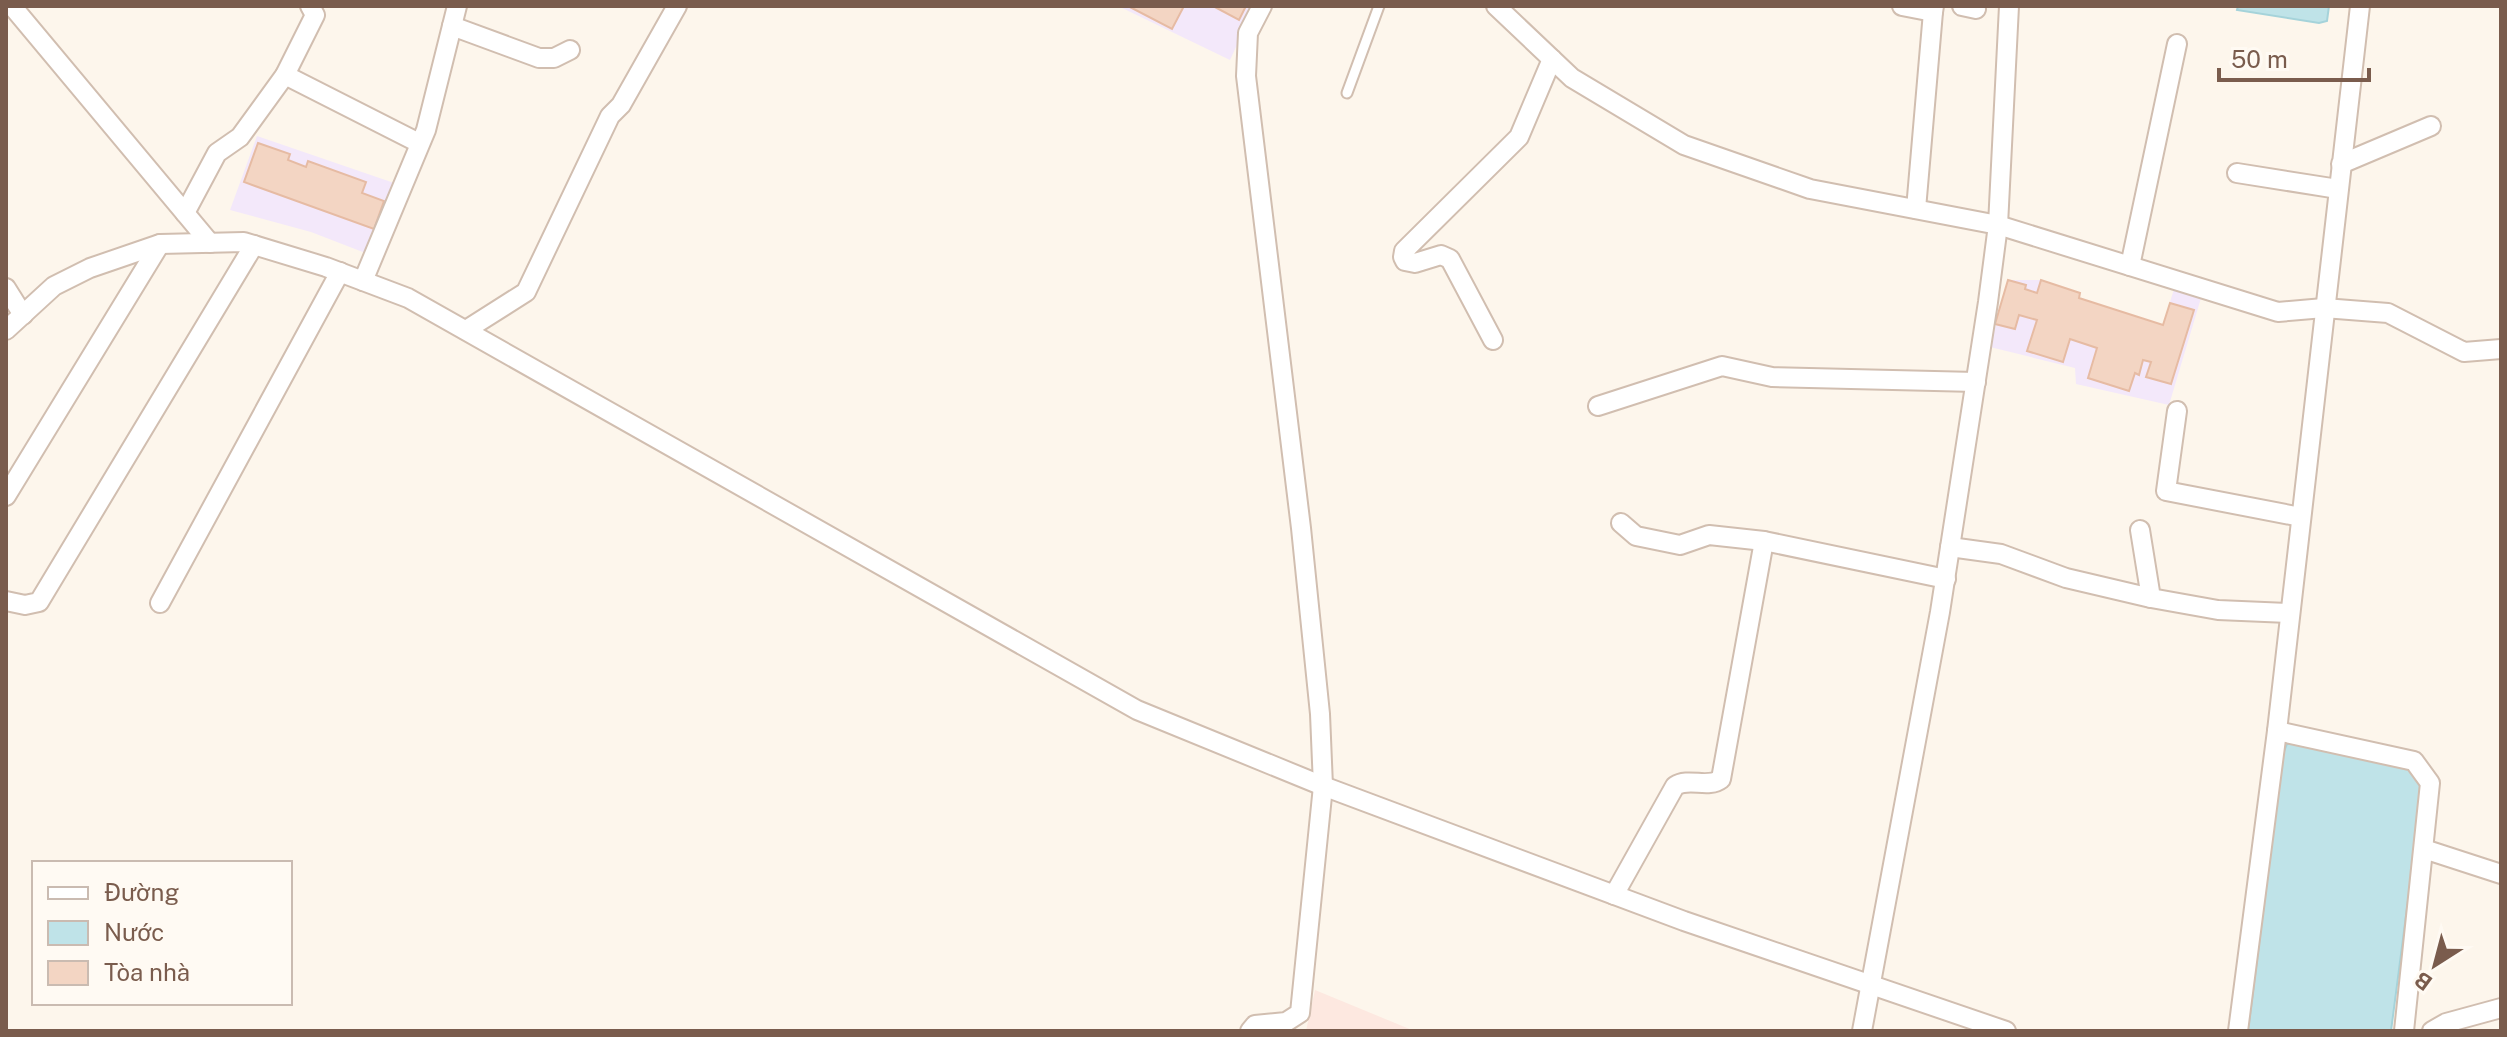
<svg xmlns="http://www.w3.org/2000/svg" width="2507" height="1037" viewBox="0 0 2507 1037" font-family="'Public Sans',sans-serif">
  <style>
    .commercial { fill: #fde8e0 }
    .education { fill: #f3e8fa }
    .water { fill: #bfe3e8; stroke: #a5d3da; stroke-width: 2 }
    .building { fill: #f3d5c3; stroke: #e6bba3; stroke-width: 2 }
    .lines { fill: none; stroke-linecap: round; stroke-linejoin: round }
    .service-casing { stroke: #d1beb0; stroke-width: 13 }
    .minor-casing { stroke: #d1beb0; stroke-width: 22 }
    .service { stroke: #fff; stroke-width: 9 }
    .minor { stroke: #fff; stroke-width: 18 }
  </style>
  <rect width="100%" height="100%" fill="#fdf6ec"/>
  <polygon class="commercial" points="1315,990 1412,1030 1412,1031 1306,1031"/>
  <g class="education">
    <polygon points="1118,6 1255,6 1230,60"/>
    <polygon points="257,136 397,184 368,254 311,232 230,210"/>
    <polygon points="2008,280 2041,280 2080,293 2079,298 2163,325 2174,289 2201,298 2169,405 2076,384 2075,368 1990,347"/>
  </g>
  <g class="water">
    <polygon points="2238,6 2329,6 2327,21 2319,23 2237,10"/>
    <polygon points="2300,743 2406,766 2421,780 2422,793 2391,1031 2248,1031 2283,754 2287,744"/>
  </g>
  <g class="building">
    <polygon points="1128,6 1184,6 1172,29"/>
    <polygon points="1213,6 1246,6 1239,20"/>
    <polygon points="258,143 290,154 288,160 306,167 308,161 366,182 362,193 384,201 374,229 244,182"/>
    <polygon points="2008,280 2026,285 2025,289 2037,293 2041,280 2080,293 2079,298 2163,325 2170,303 2194,310 2171,384 2146,377 2151,362 2143,360 2139,375 2135,373 2129,391 2088,378 2097,348 2070,339 2063,362 2027,351 2037,320 2019,315 2015,329 1995,324"/>
  </g>
  <g class="lines">
    <g class="service-casing">
      <polyline id="service" points="1347,93 1379,6"/>
    </g>
    <g class="minor-casing">
      <g id="minor">
        <polyline points="12,6 210,243"/>
        <polyline points="1496,6 1572,78 1684,145 1810,189 1998,225 2278,312 2324,308 2388,313 2464,352 2501,349"/>
        <polyline points="1902,6 1933,12 1934,6"/>
        <polyline points="1962,6 1976,9"/>
        <polyline points="452,26 539,58 554,58 570,50"/>
        <polyline points="285,75 419,143"/>
        <polyline points="2341,164 2431,126"/>
        <polyline points="2237,173 2338,189"/>
        <polyline points="1916,209 1933,12"/>
        <polyline points="185,213 217,153 240,137 285,75 315,15 310,6"/>
        <polyline points="2130,266 2177,44"/>
        <polyline points="363,281 426,130 457,6"/>
        <polyline points="6,288 23,315"/>
        <polyline points="6,330 54,286 90,268 160,244 244,242 326,267 408,298 1137,710 1323,786 1684,921 2006,1031"/>
        <polyline points="466,330 526,292 610,116 621,105 677,6"/>
        <polyline points="1493,340 1450,259 1441,255 1415,263 1405,261 1403,257 1404,251 1519,137 1552,59"/>
        <polyline points="1598,406 1722,366 1772,377 1976,382"/>
        <polyline points="2177,411 2166,491 2301,517"/>
        <polyline points="6,496 160,244"/>
        <polyline points="1621,523 1636,536 1680,545 1709,535 1764,541 1946,579"/>
        <polyline points="2140,530 2151,598 2218,610 2290,613"/>
        <polyline points="1950,547 2001,554 2066,578 2151,598"/>
        <polyline points="6,601 25,605 39,602 254,245"/>
        <polyline points="160,603 340,272"/>
        <polyline points="2277,731 2414,761 2430,783 2404,1031"/>
        <polyline points="2424,849 2501,874"/>
        <path d="M1614 895 1675 786C1689 777 1708 789 1721 779L1764 541"/>
        <polyline points="1250,1031 1255,1025 1286,1022 1300,1013 1323,786 1320,714 1301,528 1246,76 1248,33 1262,6"/>
        <polyline points="1862,1031 1940,612 1988,302 1998,225 2009,6"/>
        <polyline points="2238,1031 2277,731 2360,6"/>
        <polyline points="2432,1031 2446,1023 2501,1008"/>
      </g>
    </g>
    <use href="#service" class="service"/>
    <use href="#minor" class="minor"/>
  </g>
  <rect width="2507" height="1037" fill="none" stroke="#7a5c4d" stroke-width="16"/>
  <rect x="32" y="861" width="260" height="144" fill="#fffaf3" stroke="#cabbb1" stroke-width="2"/>
  <rect x="48" y="887" width="40" height="12" fill="#ffffff" stroke="#cabbb1" stroke-width="2"/>
  <text x="104" y="901" font-size="24" fill="#7a5c4d">Đường</text>
  <rect x="48" y="921" width="40" height="24" fill="#bfe3e8" stroke="#cabbb1" stroke-width="2"/>
  <text x="104" y="941" font-size="24" fill="#7a5c4d">Nước</text>
  <rect x="48" y="961" width="40" height="24" fill="#f3d5c3" stroke="#cabbb1" stroke-width="2"/>
  <text x="104" y="981" font-size="24" fill="#7a5c4d">Tòa nhà</text>
  <g transform="translate(2435 965) rotate(216)" stroke="#fffaf3" stroke-width="6" paint-order="stroke">
  <path d="M0-6L14 30L0 20L-14 30Z" fill="#7a5c4d"/>
  <text y="-12" font-size="22" font-weight="bold" text-anchor="middle" fill="#7a5c4d">B</text>
  </g>
  <path d="M2219 68v12h150v-12" fill="none" stroke="#7a5c4d" stroke-width="4"/>
  <text x="2231" y="68" font-size="24" fill="#7a5c4d" stroke="#fffaf3" stroke-width="6" paint-order="stroke">50 m</text>
</svg>
